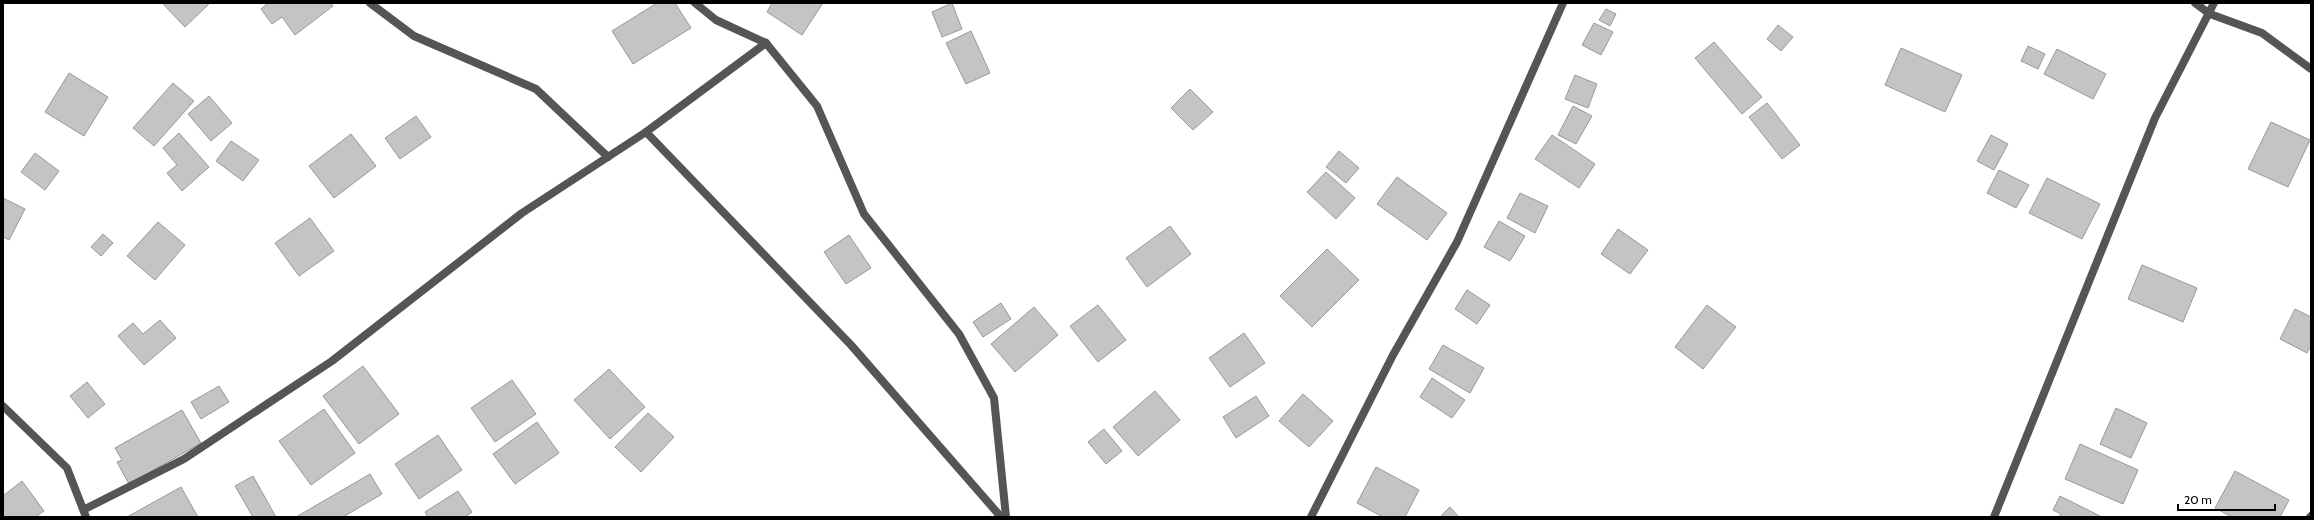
<svg xmlns="http://www.w3.org/2000/svg" width="2314" height="520" viewBox="0 0 2314 520" font-family="Cabin,sans-serif">
  <style>
    .building { fill: #c4c4c4; stroke: #999 }
    .lines { fill: none; stroke-linecap: round; stroke-linejoin: round }
    .street { stroke: #555; stroke-width: 8 }
  </style>
  <rect width="100%" height="100%" fill="#fff"/>
  <g class="building">
    <polygon points="162,3 208,3 209,4 185,27"/>
    <polygon points="268,3 331,3 333,6 295,35 282,17 272,24 261,9"/>
    <polygon points="657,3 675,3 691,28 633,64 612,31"/>
    <polygon points="772,3 823,3 802,35 767,12"/>
    <polygon points="952,3 962,29 942,37 932,12"/>
    <polygon points="1606,9 1616,14 1610,26 1599,20"/>
    <polygon points="1594,23 1613,32 1601,55 1582,45"/>
    <polygon points="1778,25 1793,37 1781,51 1767,39"/>
    <polygon points="971,31 990,73 966,84 946,43"/>
    <polygon points="1714,42 1762,97 1742,114 1695,58"/>
    <polygon points="2028,46 2045,54 2038,69 2021,61"/>
    <polygon points="1901,48 1962,75 1945,112 1885,85"/>
    <polygon points="2057,49 2106,74 2093,99 2044,74"/>
    <polygon points="69,73 108,97 84,136 45,112"/>
    <polygon points="1575,75 1597,84 1588,108 1565,99"/>
    <polygon points="173,83 194,101 154,146 133,128"/>
    <polygon points="1190,89 1213,112 1193,130 1171,108"/>
    <polygon points="209,96 232,123 211,141 188,114"/>
    <polygon points="1767,103 1800,145 1782,159 1749,117"/>
    <polygon points="1573,106 1592,116 1576,144 1558,135"/>
    <polygon points="416,116 431,137 400,159 385,138"/>
    <polygon points="2271,122 2310,140 2288,187 2248,169"/>
    <polygon points="179,133 209,167 182,191 167,173 177,165 163,148"/>
    <polygon points="351,134 376,166 334,198 309,166"/>
    <polygon points="1552,135 1595,164 1579,188 1535,159"/>
    <polygon points="1991,135 2008,144 1994,170 1977,161"/>
    <polygon points="231,141 259,160 243,181 216,161"/>
    <polygon points="1339,151 1359,168 1346,183 1326,167"/>
    <polygon points="35,153 59,171 45,190 21,172"/>
    <polygon points="1999,170 2029,185 2016,208 1987,193"/>
    <polygon points="1326,172 1355,198 1336,219 1307,192"/>
    <polygon points="1397,177 1447,213 1427,240 1377,204"/>
    <polygon points="2047,178 2100,204 2082,239 2029,213"/>
    <polygon points="1520,193 1548,206 1535,233 1507,218"/>
    <polygon points="3,198 25,209 9,240 3,237"/>
    <polygon points="310,218 334,251 299,276 275,243"/>
    <polygon points="1499,221 1525,236 1510,261 1484,247"/>
    <polygon points="158,222 185,245 155,280 127,256"/>
    <polygon points="1170,226 1191,254 1147,287 1126,258"/>
    <polygon points="1618,229 1648,250 1630,274 1601,254"/>
    <polygon points="103,234 113,243 101,256 91,247"/>
    <polygon points="849,235 871,268 846,284 824,252"/>
    <polygon points="1327,249 1359,280 1312,327 1280,296"/>
    <polygon points="2142,265 2197,288 2183,322 2128,299"/>
    <polygon points="1467,290 1490,305 1477,324 1455,309"/>
    <polygon points="1001,303 1011,319 983,337 973,322"/>
    <polygon points="1098,305 1126,340 1098,362 1070,326"/>
    <polygon points="1707,305 1736,327 1703,369 1675,347"/>
    <polygon points="1034,307 1058,335 1015,372 991,344"/>
    <polygon points="2295,309 2311,317 2311,345 2307,353 2280,339"/>
    <polygon points="160,320 176,338 144,365 118,336 133,323 143,334"/>
    <polygon points="1244,333 1265,363 1230,387 1209,358"/>
    <polygon points="1443,345 1484,368 1470,393 1429,369"/>
    <polygon points="363,366 399,414 359,444 323,396"/>
    <polygon points="609,369 645,407 610,439 574,400"/>
    <polygon points="1432,378 1465,400 1452,418 1420,397"/>
    <polygon points="512,380 536,414 495,442 471,408"/>
    <polygon points="87,382 105,404 88,418 70,396"/>
    <polygon points="219,386 229,402 201,419 191,402"/>
    <polygon points="1155,391 1180,420 1138,456 1113,427"/>
    <polygon points="1303,394 1333,421 1309,447 1279,421"/>
    <polygon points="1256,396 1269,416 1236,438 1223,417"/>
    <polygon points="2116,408 2147,423 2131,458 2100,444"/>
    <polygon points="324,409 355,453 311,485 279,441"/>
    <polygon points="182,410 201,443 129,484 117,462 122,460 115,448"/>
    <polygon points="648,413 674,437 641,472 615,447"/>
    <polygon points="537,422 559,453 515,484 493,454"/>
    <polygon points="1104,429 1122,451 1106,464 1088,442"/>
    <polygon points="438,435 462,470 419,499 395,464"/>
    <polygon points="2080,444 2138,470 2123,504 2065,479"/>
    <polygon points="1376,467 1419,490 1405,517 1383,517 1357,503"/>
    <polygon points="2235,471 2289,500 2280,517 2232,517 2215,508"/>
    <polygon points="370,474 382,494 343,517 296,517"/>
    <polygon points="253,476 276,517 253,517 235,486"/>
    <polygon points="22,481 44,511 35,517 3,517 3,496"/>
    <polygon points="181,487 198,517 127,517"/>
    <polygon points="458,491 472,512 465,517 428,517 425,512"/>
    <polygon points="2060,496 2102,517 2059,517 2061,514 2053,510"/>
    <polygon points="1450,507 1459,517 1440,517"/>
  </g>
  <g class="lines">
    <g class="street">
      <polyline points="370,3 414,36 536,89 608,157"/>
      <polyline points="695,3 716,20 766,43 817,106 864,214 959,334 994,398 1006,517"/>
      <polyline points="2195,3 2210,14 2262,33 2311,69"/>
      <polyline points="646,132 851,345 1001,517"/>
      <polyline points="3,406 67,468 86,517"/>
      <polyline points="85,509 184,459 332,361 522,213 646,132 766,43"/>
      <polyline points="1311,517 1393,355 1457,242 1563,3"/>
      <polyline points="1994,517 2155,118 2214,3"/>
      <polyline points="2310,517 2311,516"/>
    </g>
  </g>
  <rect width="2314" height="520" fill="none" stroke="#000000" stroke-width="8"/>
  <path d="M2178 504v6h97v-6" fill="none" stroke="#000000" stroke-width="2"/>
  <text x="2184" y="504" font-size="12" fill="#000000" stroke="#ffffff" stroke-width="3" paint-order="stroke">20 m</text>
</svg>
